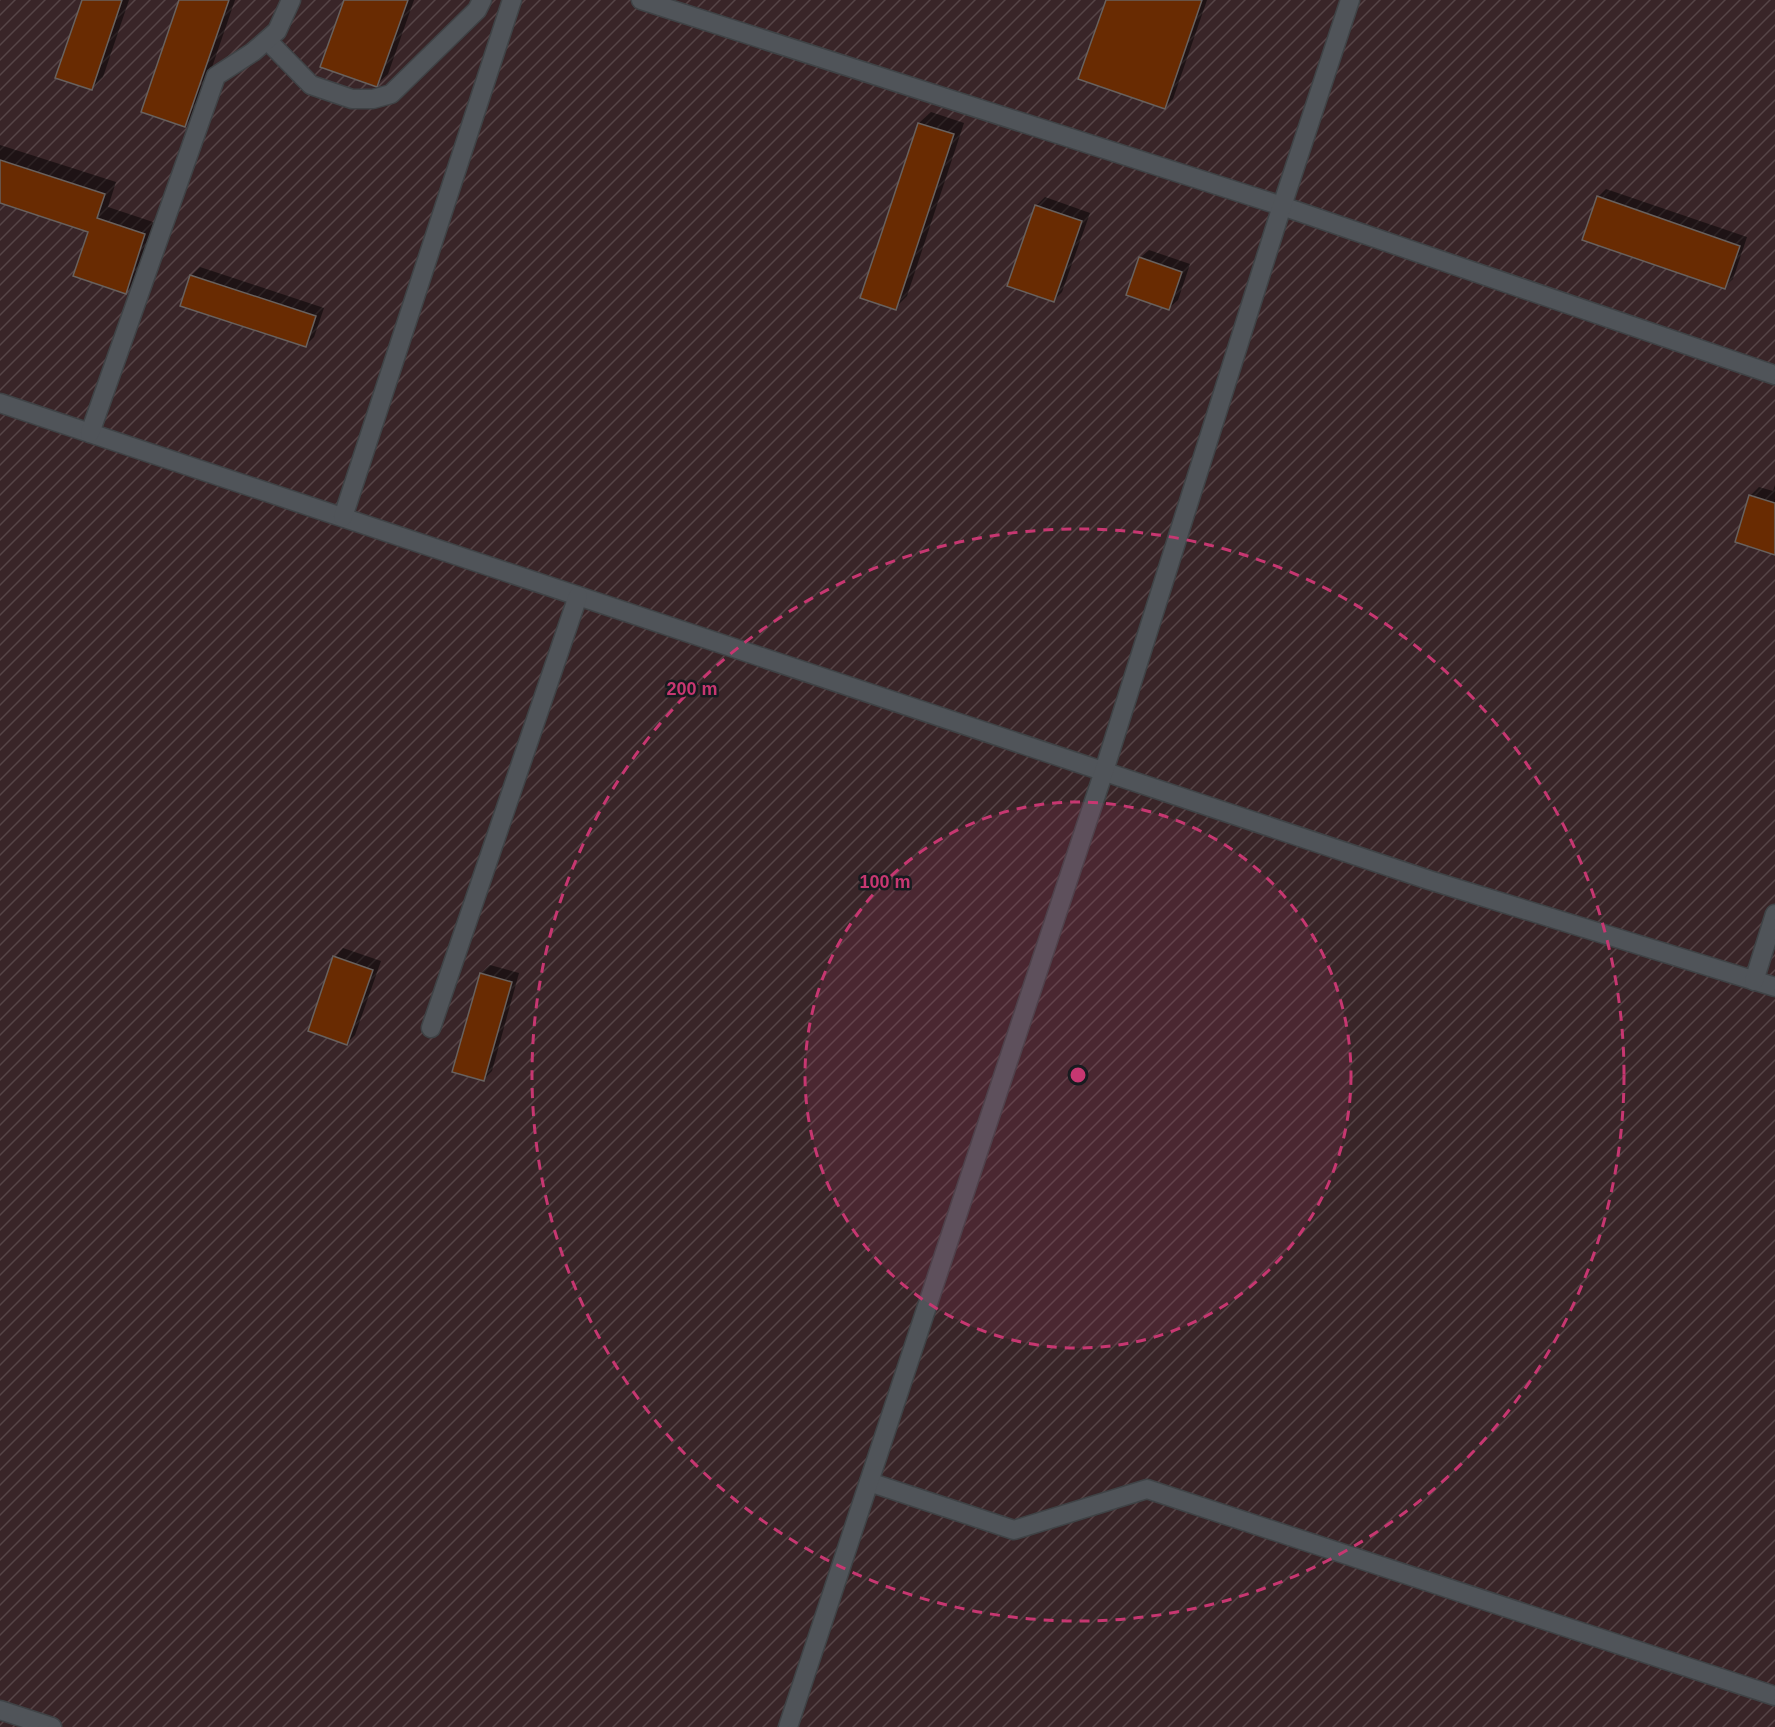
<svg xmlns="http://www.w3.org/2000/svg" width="1775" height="1727" viewBox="0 0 1775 1727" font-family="Arial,sans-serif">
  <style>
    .industrial { fill: url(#industrial-furrows) }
    .shadow { fill: #0007 }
    .building { fill: #692b02; stroke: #68615e; stroke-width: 1.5 }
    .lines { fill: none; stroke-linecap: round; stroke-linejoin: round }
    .minor-casing { stroke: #3f4346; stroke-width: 21 }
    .minor { stroke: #505459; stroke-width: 18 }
    .ring { fill: none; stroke: #c73771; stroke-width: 3; stroke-dasharray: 10 8 }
    .centre { fill: #c73771; stroke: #171b1f; stroke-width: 3 }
    .ring-label { font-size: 18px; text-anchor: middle; font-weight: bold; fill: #c73771; stroke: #171b1f; stroke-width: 5; stroke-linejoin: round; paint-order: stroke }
  </style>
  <defs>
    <pattern id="industrial-furrows" width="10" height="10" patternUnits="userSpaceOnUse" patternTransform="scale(1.5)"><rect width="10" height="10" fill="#392528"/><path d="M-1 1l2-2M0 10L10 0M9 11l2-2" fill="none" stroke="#564547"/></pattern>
  </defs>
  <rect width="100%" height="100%" fill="#212429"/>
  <rect class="industrial" x="0" y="0" width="1775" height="1727"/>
  <g class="shadow">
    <polygon points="83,0 129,0 103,77 91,89"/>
    <polygon points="181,0 235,0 196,114 185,125"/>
    <polygon points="346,0 414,0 388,74 376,85"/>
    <polygon points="1107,0 1207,0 1173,99 1165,107"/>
    <polygon points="931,112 964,123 907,296 895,308 861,297 919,123"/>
    <polygon points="0,145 116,182 108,207 156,223 137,280 126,292 90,231 0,202"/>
    <polygon points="1606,189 1747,237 1733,279 1724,287 1598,197"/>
    <polygon points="1045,197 1090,213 1062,292 1054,300 1036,206"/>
    <polygon points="1149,250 1190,264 1178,300 1169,308 1140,258"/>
    <polygon points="200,267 324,308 314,337 306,345 191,276"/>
    <polygon points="1775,485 1775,553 1750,496 1759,487 1773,491"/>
    <polygon points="343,948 381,961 355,1035 347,1043 335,957"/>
    <polygon points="490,965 519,973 492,1071 483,1080 481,973"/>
  </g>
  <g class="building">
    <polygon points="82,0 122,0 92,90 55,78"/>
    <polygon points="179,0 229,0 185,127 141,112"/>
    <polygon points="344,0 408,0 377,87 320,67"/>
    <polygon points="1106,0 1202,0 1165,109 1078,79"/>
    <polygon points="918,123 954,134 896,310 860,298"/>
    <polygon points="0,160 105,194 97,218 145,234 126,294 73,276 88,232 0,203"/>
    <polygon points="1597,196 1740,246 1725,289 1582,240"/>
    <polygon points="1035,205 1082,221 1054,302 1007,286"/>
    <polygon points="1139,257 1182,272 1169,310 1126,295"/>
    <polygon points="190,275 316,316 306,347 180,306"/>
    <polygon points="1749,495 1775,503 1775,555 1735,542"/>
    <polygon points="333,956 373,970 347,1045 308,1031"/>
    <polygon points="480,973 512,982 484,1081 452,1072"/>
  </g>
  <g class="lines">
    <g class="minor-casing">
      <g id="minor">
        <polyline points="641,0 1282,206 1775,375"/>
        <polyline points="268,41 311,85 352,99 373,99 391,94 477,10 482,0"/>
        <polyline points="0,403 1429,880 1775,987"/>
        <polyline points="90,433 216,76 253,52 277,31 291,0"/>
        <polyline points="343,517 512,0"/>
        <polyline points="1754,981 1775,914"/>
        <polyline points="431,1028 578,596"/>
        <polyline points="869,1482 1014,1530 1147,1489 1775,1696"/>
        <polyline points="0,1710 52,1727"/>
        <polyline points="788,1727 1104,771 1282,206 1350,0"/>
      </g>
    </g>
    <use href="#minor" class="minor"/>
  </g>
  <circle cx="1078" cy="1075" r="273" fill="#c73771" fill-opacity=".12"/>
  <g class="ring">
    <circle cx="1078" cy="1075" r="273"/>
    <circle cx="1078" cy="1075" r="546"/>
  </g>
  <circle cx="1078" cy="1075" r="9" class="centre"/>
  <g class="ring-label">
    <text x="692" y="695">200 m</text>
    <text x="885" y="888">100 m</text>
  </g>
</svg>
